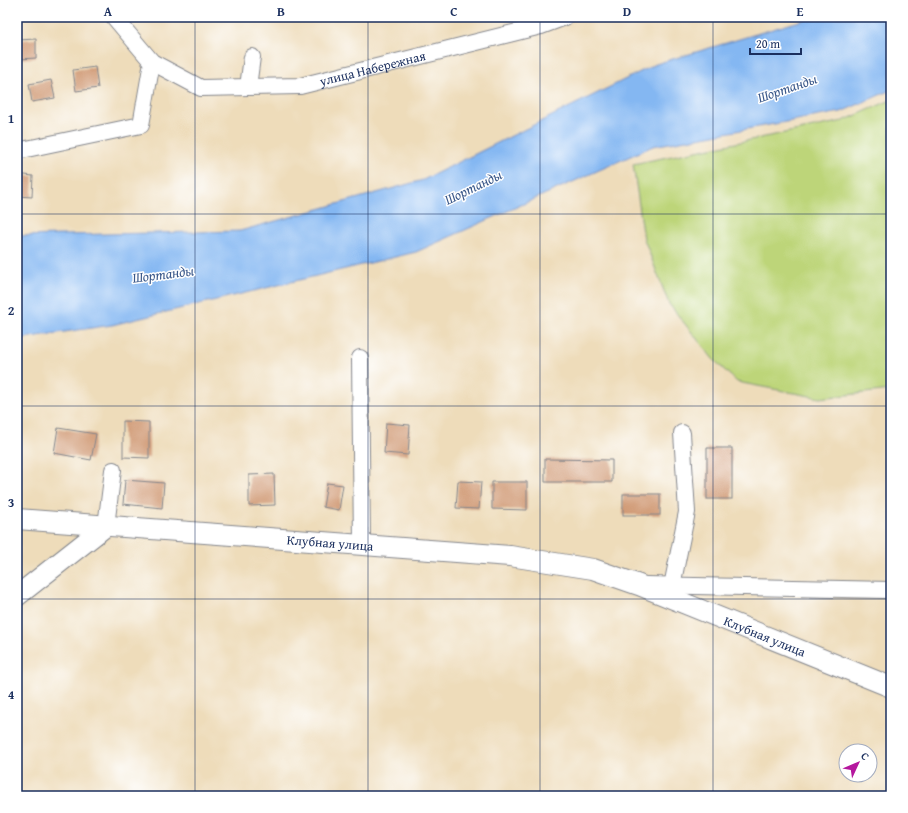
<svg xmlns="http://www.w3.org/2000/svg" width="908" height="813" viewBox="0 0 908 813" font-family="'Gentium Book Plus',serif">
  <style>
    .green { fill: #bdd579; stroke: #6c826c }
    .water { fill: #84b7f2; stroke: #5073a8 }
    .building { fill: #d09a75 }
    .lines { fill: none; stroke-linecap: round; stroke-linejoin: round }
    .minor-casing { stroke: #84868c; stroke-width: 18 }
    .tertiary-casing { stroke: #84868c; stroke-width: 22 }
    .minor { stroke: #fff; stroke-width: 16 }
    .tertiary { stroke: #fff; stroke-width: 20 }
    .grid { fill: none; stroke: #1b2f5e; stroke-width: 1; stroke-opacity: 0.55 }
    .labels { text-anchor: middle; stroke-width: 3; stroke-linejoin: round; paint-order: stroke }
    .street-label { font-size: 13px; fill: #1b2f5e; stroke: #fff }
    .water-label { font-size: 14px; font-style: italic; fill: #3a588a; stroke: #fff }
    .neatline { fill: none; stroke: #1b2f5e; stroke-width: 1.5 }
    .grid-label { font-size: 13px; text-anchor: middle; font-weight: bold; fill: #1b2f5e }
  </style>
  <rect width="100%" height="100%" fill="#fff"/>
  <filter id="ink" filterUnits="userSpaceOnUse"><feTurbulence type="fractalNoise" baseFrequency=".025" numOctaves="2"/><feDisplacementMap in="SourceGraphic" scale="8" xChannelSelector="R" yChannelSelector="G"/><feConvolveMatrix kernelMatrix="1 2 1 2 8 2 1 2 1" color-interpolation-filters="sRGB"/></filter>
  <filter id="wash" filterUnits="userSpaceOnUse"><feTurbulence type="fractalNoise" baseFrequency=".012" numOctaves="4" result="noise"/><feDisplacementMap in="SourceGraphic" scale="16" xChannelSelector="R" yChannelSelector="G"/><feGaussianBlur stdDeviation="0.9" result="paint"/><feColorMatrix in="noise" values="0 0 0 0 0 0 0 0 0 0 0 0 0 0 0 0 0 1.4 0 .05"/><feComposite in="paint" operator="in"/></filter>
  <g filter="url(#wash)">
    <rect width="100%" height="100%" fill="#eedcba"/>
    <polygon class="green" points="891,100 891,390 820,398 737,382 713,359 669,304 644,239 633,164 843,121"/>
    <polygon class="water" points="813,17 891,17 891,90 841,112 653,146 416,252 112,325 17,339 17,236 240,231 423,180 656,64"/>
    <g id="blocks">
      <g class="building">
        <polygon points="36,39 36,58 19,59 18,40"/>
        <polygon points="95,67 98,88 76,91 73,70"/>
        <polygon points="51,80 55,98 32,102 29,84"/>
        <polygon points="17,174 33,176 32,197 17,196"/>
        <polygon points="123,421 149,422 149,458 123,457"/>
        <polygon points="386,423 410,425 408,455 384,453"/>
        <polygon points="58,428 96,434 91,460 54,453"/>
        <rect x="707" y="448" width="25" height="51"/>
        <polygon points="545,459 612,460 612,482 545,482"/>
        <polygon points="274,474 275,505 249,506 249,475"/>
        <polygon points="125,480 164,483 162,508 123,504"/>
        <polygon points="458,481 481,482 479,509 456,508"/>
        <polygon points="492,482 527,482 527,510 492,509"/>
        <polygon points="327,483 343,485 339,510 323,507"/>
        <rect x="623" y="494" width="37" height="21"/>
      </g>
    </g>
  </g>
  <g filter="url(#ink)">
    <use href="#blocks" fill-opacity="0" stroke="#84868c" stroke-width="1"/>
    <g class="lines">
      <g class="minor-casing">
        <g id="minor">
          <path id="s1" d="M114 17 152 62 201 88 300 86 541 26 565 17"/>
          <polyline points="248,87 252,57"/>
          <polyline points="17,151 141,125 152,62"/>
          <polyline points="360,358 362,544"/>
          <polyline points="106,526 113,470"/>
          <polyline points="645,585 891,590"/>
          <polyline points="672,586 687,512 682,433"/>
        </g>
      </g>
      <g class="tertiary-casing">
        <g id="tertiary">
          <path id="s2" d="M17 519 510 556 593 569 639 585 891 687"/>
          <polyline points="17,596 106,526"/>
        </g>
      </g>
      <use href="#minor" class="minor"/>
      <use href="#tertiary" class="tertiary"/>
    </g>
  </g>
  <path class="grid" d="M195 17V796M368 17V796M540 17V796M713 17V796M17 214H891M17 406H891M17 599H891"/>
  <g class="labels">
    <g class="street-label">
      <text dy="5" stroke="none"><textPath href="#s1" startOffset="288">улица Набережная</textPath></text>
      <text dy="5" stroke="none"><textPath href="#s2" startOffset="314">Клубная улица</textPath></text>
      <text dy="5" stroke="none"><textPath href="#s2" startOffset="763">Клубная улица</textPath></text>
    </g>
    <g class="water-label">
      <text transform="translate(787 88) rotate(-19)" y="5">Шортанды</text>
      <text transform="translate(473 187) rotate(-26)" y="5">Шортанды</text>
      <text transform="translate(163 274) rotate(-7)" y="5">Шортанды</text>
    </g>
  </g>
  <rect width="908" height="813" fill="none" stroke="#fff" stroke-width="44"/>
  <g transform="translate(858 763) rotate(46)"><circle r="19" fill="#ffffff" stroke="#a4acbf"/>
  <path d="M0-3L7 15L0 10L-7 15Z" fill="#b5179e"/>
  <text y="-6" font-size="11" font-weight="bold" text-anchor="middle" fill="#1b2f5e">С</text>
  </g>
  <path d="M750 48v6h51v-6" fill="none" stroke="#1b2f5e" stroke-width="2"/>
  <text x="756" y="48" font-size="12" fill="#1b2f5e" stroke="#ffffff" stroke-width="3" paint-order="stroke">20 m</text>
  <rect x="22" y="22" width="864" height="769" class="neatline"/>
  <g class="grid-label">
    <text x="108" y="16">A</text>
    <text x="281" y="16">B</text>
    <text x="454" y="16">C</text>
    <text x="627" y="16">D</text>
    <text x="800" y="16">E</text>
    <text x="11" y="123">1</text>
    <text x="11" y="315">2</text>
    <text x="11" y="507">3</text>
    <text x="11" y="699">4</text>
  </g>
</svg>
